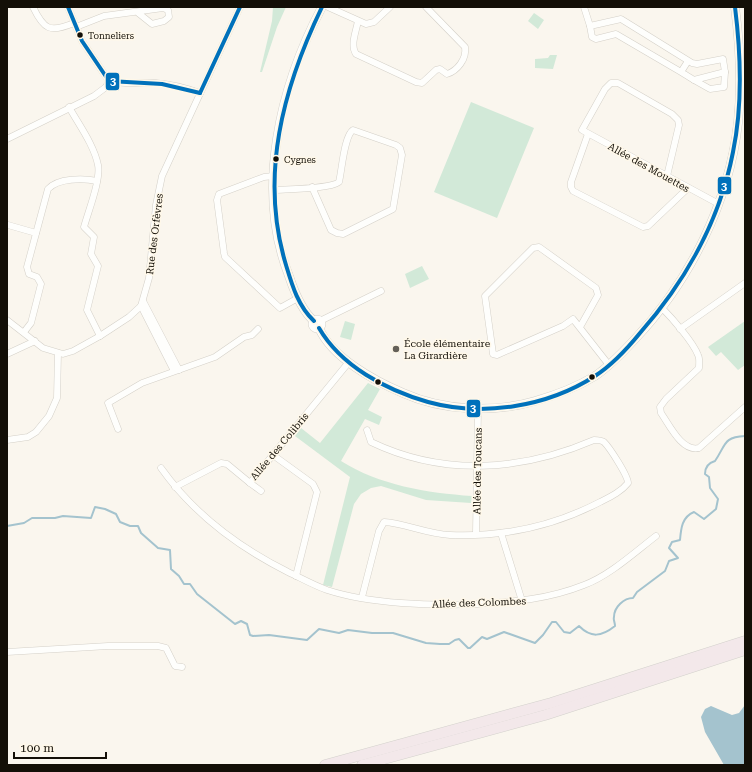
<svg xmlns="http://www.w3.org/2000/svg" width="752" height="772" viewBox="0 0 752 772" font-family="'Roboto Serif',serif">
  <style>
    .green { fill: #d2e9d8 }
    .water { fill: #a4c3ce }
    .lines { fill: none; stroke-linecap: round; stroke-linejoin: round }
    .stream { stroke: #a4c3ce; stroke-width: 2 }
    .minor-casing { stroke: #d4d0c8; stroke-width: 7 }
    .tertiary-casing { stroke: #d4d0c8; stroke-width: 9 }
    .trunk-casing { stroke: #d3d1cc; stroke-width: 11 }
    .minor { stroke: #fefefc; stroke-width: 6 }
    .tertiary { stroke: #fefefc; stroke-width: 8 }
    .trunk { stroke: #f3e8ea; stroke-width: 10 }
    .bus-1-casing { stroke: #fff8e9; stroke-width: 7 }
    .bus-1 { stroke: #0071bb; stroke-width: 4 }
    .bus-dot { fill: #130f07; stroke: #fff8e9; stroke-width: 1.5 }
    .poi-dot { fill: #646058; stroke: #fff8e9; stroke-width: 1.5 }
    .labels { text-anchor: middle; stroke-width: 3; stroke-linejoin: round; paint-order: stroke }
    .bus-label { font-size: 9px; fill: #130f07; stroke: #fff8e9; text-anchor: start }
    .street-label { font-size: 10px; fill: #130f07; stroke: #fff8e9 }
    .poi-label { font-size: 10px; fill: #130f07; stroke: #fff8e9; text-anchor: start }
    .line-badge { stroke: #fff8e9; stroke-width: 1.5 }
    .badge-label { font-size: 11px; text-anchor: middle; font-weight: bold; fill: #fff }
  </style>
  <rect width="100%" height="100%" fill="#faf6ee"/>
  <g class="green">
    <polygon points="273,7 286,7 277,27 262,72 260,72 272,21"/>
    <polygon points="534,13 544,20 538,29 528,21"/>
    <polygon points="550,55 557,55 553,69 535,68 535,59 548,58"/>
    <polygon points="471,102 534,128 497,218 434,192"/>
    <polygon points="422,266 429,279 410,288 405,274"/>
    <polygon points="345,321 355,324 351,340 340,337"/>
    <polygon points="745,321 745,365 738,370 721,352 716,356 708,347"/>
    <path d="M368 383 380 389 368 410 382 417 379 425 365 419 341 461C379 485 427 493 472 496L471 503 426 500 381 486 371 488 361 494 354 504 332 587 323 585 350 477 295 436 301 428 320 443Z"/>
  </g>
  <polygon class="water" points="745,705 745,765 724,765 705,732 701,717 705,709 711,706 732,715 739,713"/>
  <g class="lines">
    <path class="stream" d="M7 526 24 523 32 518H55L63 516 91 518 95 507 105 509 116 514 120 522 130 526H138L141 533 158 548 170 550 171 569 179 576 184 584H190L197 594 235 624 241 621 247 624 250 635 253 636 269 635 307 640 319 629 339 633 348 630 372 633H393L426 643 440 644H449L455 640 459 639 468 648H470L482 637 487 639 504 632 535 643 543 635 552 622H556L564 632 570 633 579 626C591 638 601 637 615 626 615 622 613 620 614 617 614 607 624 598 633 598L637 592 665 571 669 561 678 558 669 548 672 542 680 540C681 528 682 517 694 512L704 519 716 509 718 499 710 488 709 477 705 474C705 467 708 463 715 461 726 445 723 437 745 436"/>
    <g class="minor-casing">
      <g id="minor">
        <path d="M33 7C44 30 50 33 74 23"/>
        <path d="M68 7 82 41 109 81C127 85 138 82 156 83 171 84 186 88 200 93"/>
        <polyline points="328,7 366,24 374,22 390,7"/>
        <polyline points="584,7 590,26"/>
        <path d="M358 21C356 32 350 45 356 54L416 82 422 83 436 70 440 69 447 74C457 71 467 59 465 47L426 7"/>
        <polyline points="76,27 104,16 163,8 168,10 169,17 164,21 152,24 137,12"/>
        <polyline points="681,72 694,80 725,72 723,59 697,64 692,63 621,19 590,26 592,37 596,39 616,34 681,72 688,61"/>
        <polyline points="694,80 710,89 724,87 725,72"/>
        <path d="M69 107C79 125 94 145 98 165 101 180 88 212 84 227L94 237 91 254 98 266 87 310 100 336"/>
        <polyline points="588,134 571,182 571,187 573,191 643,227 648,226 688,188"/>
        <polyline points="7,139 94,96 106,87 109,81"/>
        <polyline points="274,176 264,177 219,194 217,200 224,253 225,257 280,308 298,298"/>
        <polyline points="667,176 679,125 678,120 672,114 618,83 611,83 605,89 582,130 717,203"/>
        <path d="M274 190C288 189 330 189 339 182 342 170 344 136 353 130L396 145 400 148 402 155 393 209 343 234 337 233 331 230 312 187"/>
        <polyline points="8,225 36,233"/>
        <polyline points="143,301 179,370"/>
        <polyline points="141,306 174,371"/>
        <path d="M662 308C672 318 693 342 698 355 700 359 699 363 699 368L666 399 660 407 661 413C670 426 682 452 699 448L745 407"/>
        <polyline points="7,320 43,348 63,354 73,351 100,336 129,317 141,306 149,278 156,205 162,176 240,7"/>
        <polyline points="320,321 381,291"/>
        <polyline points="580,327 598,295 596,288 539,247 533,248 485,296 493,354 497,355 563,326 573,319 609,365"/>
        <polyline points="680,329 745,283"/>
        <path d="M24 332 31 323 41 284 37 277 29 274 27 267 48 189C58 178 83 178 97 181"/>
        <polyline points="7,354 35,341"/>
        <polyline points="118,429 108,403 142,383 215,357 244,337 252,335 258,329"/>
        <polyline points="7,440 28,437 36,432 49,416 57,398 58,353"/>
        <polyline points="273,455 313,484 317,492 296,576"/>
        <path d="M161 468C193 513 238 547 288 572 301 578 313 585 327 590 370 604 432 606 477 604 514 602 549 599 584 585 609 576 635 552 656 536"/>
        <polyline points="250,483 261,491"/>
        <polyline points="175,487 221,463 227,464 250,483 349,362"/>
        <polyline points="501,533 522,601"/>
        <polyline points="476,534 478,408"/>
        <path d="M362 597 379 531 384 522C404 523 427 534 450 535 502 537 554 526 600 502 610 497 621 492 628 483 628 476 610 448 604 442 601 440 597 440 594 440 522 471 444 477 371 442L367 430"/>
        <polyline points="7,652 108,646 158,646 166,648 175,666 182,667"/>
      </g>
    </g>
    <g class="tertiary-casing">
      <g id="tertiary">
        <circle cx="317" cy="324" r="4.5"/>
        <path d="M314 321C302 311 294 291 289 276 255 190 280 86 322 7"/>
        <path d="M319 328C332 358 375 381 403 393 443 411 494 413 535 401 556 395 577 387 595 376 610 366 623 352 635 339 690 281 729 202 738 123 742 84 740 46 735 7"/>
      </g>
    </g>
    <g class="trunk-casing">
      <g id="trunk">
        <polyline points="325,765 551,703 745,641"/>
        <polyline points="362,765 545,715 745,650"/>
      </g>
    </g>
    <use href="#minor" class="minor"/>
    <use href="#tertiary" class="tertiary"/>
    <use href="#trunk" class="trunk"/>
    <g class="bus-1-casing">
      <g id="bus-1">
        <polyline points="68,7 82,41 109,81 162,84 200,93"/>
        <polyline points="200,93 240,7"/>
        <path d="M314 321C298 306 292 285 286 265 259 176 283 88 322 7"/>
        <path d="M319 328C341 366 386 390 428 402 482 417 547 407 595 376 612 365 627 349 640 333 685 282 720 220 733 152 743 104 741 55 735 7"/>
      </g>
    </g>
    <use href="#bus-1" class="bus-1"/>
  </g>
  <g class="bus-dot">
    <circle cx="80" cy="35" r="3.5"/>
    <circle cx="276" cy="159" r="3.5"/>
    <circle cx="592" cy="377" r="3.5"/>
    <circle cx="378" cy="382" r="3.5"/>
  </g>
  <circle class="poi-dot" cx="396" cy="349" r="4"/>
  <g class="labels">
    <g class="bus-label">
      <text x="88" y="39">Tonneliers</text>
      <text x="284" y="163">Cygnes</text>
    </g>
    <g class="street-label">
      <text transform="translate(649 167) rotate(29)" y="4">Allée des Mouettes</text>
      <text transform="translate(154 234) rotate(-83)" y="4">Rue des Orfèvres</text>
      <text transform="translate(279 446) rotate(-50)" y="4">Allée des Colibris</text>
      <text transform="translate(477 471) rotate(-89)" y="4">Allée des Toucans</text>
      <text transform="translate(479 602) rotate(-2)" y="4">Allée des Colombes</text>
    </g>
    <g class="poi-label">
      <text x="404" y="347">École élémentaire<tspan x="404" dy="12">La Girardière</tspan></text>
    </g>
  </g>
  <g class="line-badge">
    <rect x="105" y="72" width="15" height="19" rx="4" fill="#0071bb"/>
    <rect x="717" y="176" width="15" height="19" rx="4" fill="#0071bb"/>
    <rect x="466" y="399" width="15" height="19" rx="4" fill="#0071bb"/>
  </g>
  <g class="badge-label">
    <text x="113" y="85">3</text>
    <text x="724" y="190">3</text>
    <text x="473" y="412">3</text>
  </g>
  <rect width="752" height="772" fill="none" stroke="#130f07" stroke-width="16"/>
  <path d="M14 752v6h92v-6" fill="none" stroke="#130f07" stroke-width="2"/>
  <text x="20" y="752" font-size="12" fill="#130f07" stroke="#fff8e9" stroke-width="3" paint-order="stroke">100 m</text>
</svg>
